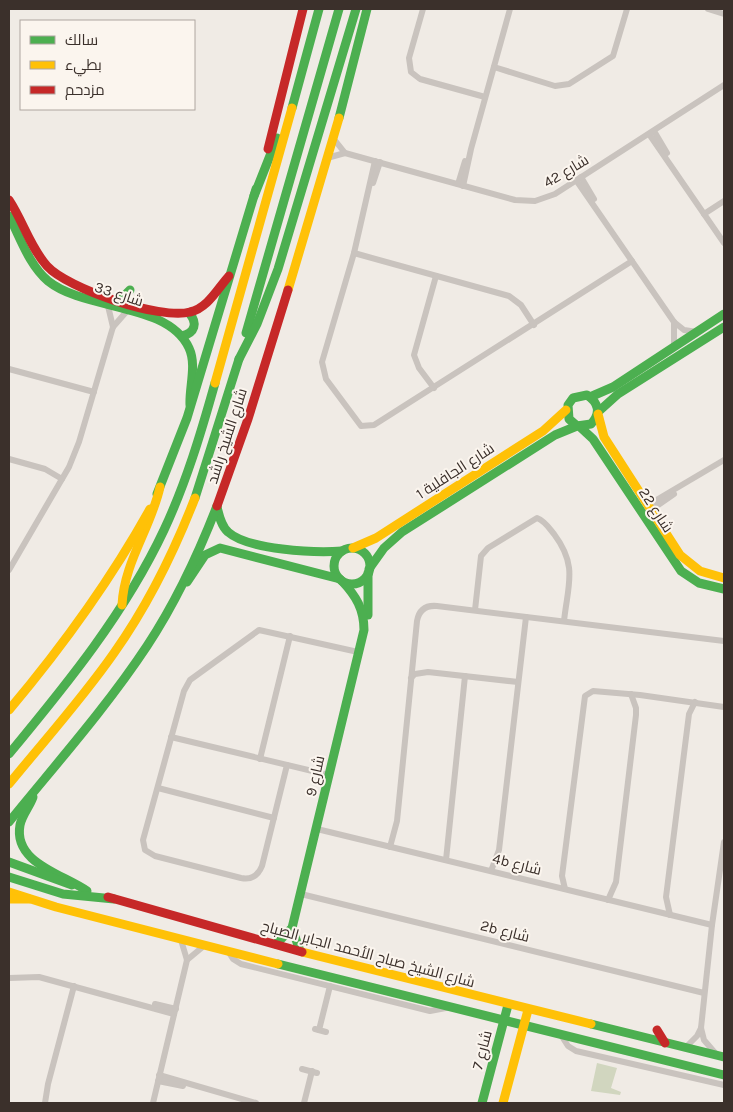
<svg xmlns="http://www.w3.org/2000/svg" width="733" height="1112" viewBox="0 0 733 1112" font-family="Karla,Cairo,sans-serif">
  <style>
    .green { fill: #d1d6bf }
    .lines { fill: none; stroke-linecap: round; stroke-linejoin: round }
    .street { stroke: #c9c3be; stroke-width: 6 }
    .fast { stroke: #4caf50; stroke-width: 9 }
    .slow { stroke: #ffc107; stroke-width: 9 }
    .jam { stroke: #c62828; stroke-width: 9 }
    .labels { text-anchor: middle; stroke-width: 4; stroke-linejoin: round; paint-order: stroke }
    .street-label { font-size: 15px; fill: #3b302b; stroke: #fbf5ee }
  </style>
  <rect width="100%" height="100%" fill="#f0ebe5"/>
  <polygon class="green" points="597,1063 617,1068 611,1088 621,1092 620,1095 591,1091"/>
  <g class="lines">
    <g class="street">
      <polyline points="423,9 409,58 411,72 420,79 485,97"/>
      <polyline points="708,9 724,14"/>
      <polyline points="494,67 555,86 569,84 613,56 627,9"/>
      <polyline points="654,131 667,153"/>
      <polyline points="649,134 724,243"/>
      <polyline points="333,138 345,153 515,200 535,201 555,194 724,85"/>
      <polyline points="327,158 345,153"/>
      <polyline points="375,161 354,253 322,362 326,379 361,426 374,425 632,261"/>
      <polyline points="581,177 594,199"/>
      <polyline points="576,180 674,322 684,330 697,332"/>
      <polyline points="373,183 380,162"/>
      <polyline points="458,184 465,161"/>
      <polyline points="463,186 471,149 510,9"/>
      <polyline points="704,214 724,201"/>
      <polyline points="354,253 509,296 521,305 534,325"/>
      <polyline points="108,306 113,327"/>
      <polyline points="674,322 674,347"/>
      <polyline points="9,369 94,392"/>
      <polyline points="434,388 419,368 414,355 436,276"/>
      <polyline points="9,459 45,469 62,479"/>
      <polyline points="648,505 724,460"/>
      <polyline points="651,510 674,494"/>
      <polyline points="9,570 69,467 79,442 113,327 127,311"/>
      <path d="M475 610 481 556 488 548 537 518C545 521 549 528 554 534 578 566 568 584 564 621"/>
      <polyline points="411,678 415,674 428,672 518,682"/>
      <polyline points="171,737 329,775"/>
      <polyline points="260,759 290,636"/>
      <path d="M287 765 262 866C258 876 251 880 241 878L155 856 145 850 143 840 184 691 190 680 259 630 358 652"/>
      <polyline points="158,788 274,818"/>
      <polyline points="317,829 712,925"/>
      <path d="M390 847 397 821 417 621C419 610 426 605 437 606L724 641"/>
      <polyline points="446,860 465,676"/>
      <polyline points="491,871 499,850 526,617"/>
      <polyline points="565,889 562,876 585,696 593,691 640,695 724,707"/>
      <polyline points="301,894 704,993"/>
      <polyline points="608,900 616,882 636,715 636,708 631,694"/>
      <polyline points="670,915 666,897 689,714 695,702"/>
      <polyline points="228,951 233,959 241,964 430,1011 451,1007"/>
      <polyline points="187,960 205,945"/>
      <polyline points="9,978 39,977 174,1014"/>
      <polyline points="155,1004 176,1009"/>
      <polyline points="315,1029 326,1032"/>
      <polyline points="319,1030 330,986"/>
      <polyline points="561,1035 568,1046 576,1051 724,1085"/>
      <polyline points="685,1048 697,1036 701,1028"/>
      <polyline points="716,1054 704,1040 701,1028 712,925 724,842"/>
      <polyline points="302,1069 317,1073"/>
      <polyline points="159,1075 256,1103"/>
      <polyline points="158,1081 183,1086"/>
      <polyline points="45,1103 48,1084 74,986"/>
      <polyline points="153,1103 187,960 181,940"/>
      <polyline points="304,1103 312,1071"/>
    </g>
    <g class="fast">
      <polyline points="292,108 319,9"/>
      <polyline points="339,118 367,9"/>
      <polyline points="254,196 277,138"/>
      <path d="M9 216C20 237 29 265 48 281 85 311 168 302 189 348 197 365 189 387 190 405"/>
      <polyline points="119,301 130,290"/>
      <polyline points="246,333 339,9"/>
      <path d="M182 336C195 333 198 323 189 313"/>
      <polyline points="239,359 257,324 278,269 356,9"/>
      <polyline points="590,397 613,387 724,314"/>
      <polyline points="598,412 618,394 724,327"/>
      <polyline points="579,426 593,439 681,571 699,583 724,589"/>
      <polyline points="157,494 187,418 256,189"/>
      <polyline points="195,498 239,359"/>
      <path d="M217 507C219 515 221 526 228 532 248 550 315 553 342 551"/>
      <circle cx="352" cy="566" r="18"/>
      <path d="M369 569 384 548 402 532 555 435 577 426 591 424C601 413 599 403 587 395L573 398 568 405 569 419 577 426"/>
      <polyline points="368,573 368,615"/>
      <polyline points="187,582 205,555 220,548 340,579"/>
      <path d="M9 754C67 684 125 613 164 530 186 483 201 433 215 383"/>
      <path d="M33 797C30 806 22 815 20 825 13 863 63 874 87 891"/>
      <path d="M9 822C56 764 106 708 147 646 176 602 198 555 217 506"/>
      <polyline points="9,862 72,885"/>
      <polyline points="9,877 63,894 114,899"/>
      <polyline points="292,928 300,951"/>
      <path d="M276 944 292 928 364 630C364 609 356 596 342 581"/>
      <polyline points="278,964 724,1075"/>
      <polyline points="591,1024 724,1057"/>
      <polyline points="482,1103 508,1005"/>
    </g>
    <g class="slow">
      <polyline points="288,290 339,118"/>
      <polyline points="215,383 292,108"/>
      <polyline points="598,414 604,437 680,555 700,571 724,578"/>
      <polyline points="353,548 376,538 543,431 566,410"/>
      <path d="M122 605C124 562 151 528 160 487"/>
      <path d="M9 710C62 647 110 581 150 509"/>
      <path d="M9 784C44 741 82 699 114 653 148 605 174 552 195 498"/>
      <polyline points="9,892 56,907 278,964"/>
      <polyline points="9,899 29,899"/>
      <polyline points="302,952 591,1024"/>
      <polyline points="503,1103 528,1010"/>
    </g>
    <g class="jam">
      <polyline points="268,149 303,9"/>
      <path d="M9 200C23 221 30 247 47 266 68 289 160 320 190 312 208 308 218 288 229 276"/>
      <polyline points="217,506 248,419 288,290"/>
      <polyline points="108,897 302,952"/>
      <polyline points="657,1030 665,1043"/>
    </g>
  </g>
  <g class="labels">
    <g class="street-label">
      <text transform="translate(566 171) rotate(-31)" y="5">شارع 42</text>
      <text transform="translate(119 294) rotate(18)" y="5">شارع 33</text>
      <text transform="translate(227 436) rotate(-72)" y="5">شارع الشيخ راشد</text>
      <text transform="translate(455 471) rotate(-33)" y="5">شارع الجافلية 1</text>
      <text transform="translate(656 510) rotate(57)" y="5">شارع 22</text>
      <text transform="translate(315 776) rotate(-77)" y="5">شارع 9</text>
      <text transform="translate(517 864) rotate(14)" y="5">4b شارع</text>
      <text transform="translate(505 931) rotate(14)" y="5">2b شارع</text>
      <text transform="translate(368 954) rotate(15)" y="5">شارع الشيخ صباح الأحمد الجابر الصباح</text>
      <text transform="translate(482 1050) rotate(-75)" y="5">شارع 7</text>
    </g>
  </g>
  <rect width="733" height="1112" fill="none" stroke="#3b302b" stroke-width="20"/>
  <rect x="20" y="20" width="175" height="90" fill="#fbf5ee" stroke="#aea6a0"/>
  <rect x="30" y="36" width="25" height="8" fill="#4caf50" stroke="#aea6a0"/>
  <text x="65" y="45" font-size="15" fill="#3b302b">سالك</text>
  <rect x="30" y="61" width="25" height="8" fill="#ffc107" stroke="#aea6a0"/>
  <text x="65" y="70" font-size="15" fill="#3b302b">بطيء</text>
  <rect x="30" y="86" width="25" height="8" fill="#c62828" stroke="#aea6a0"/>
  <text x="65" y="95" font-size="15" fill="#3b302b">مزدحم</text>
</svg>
